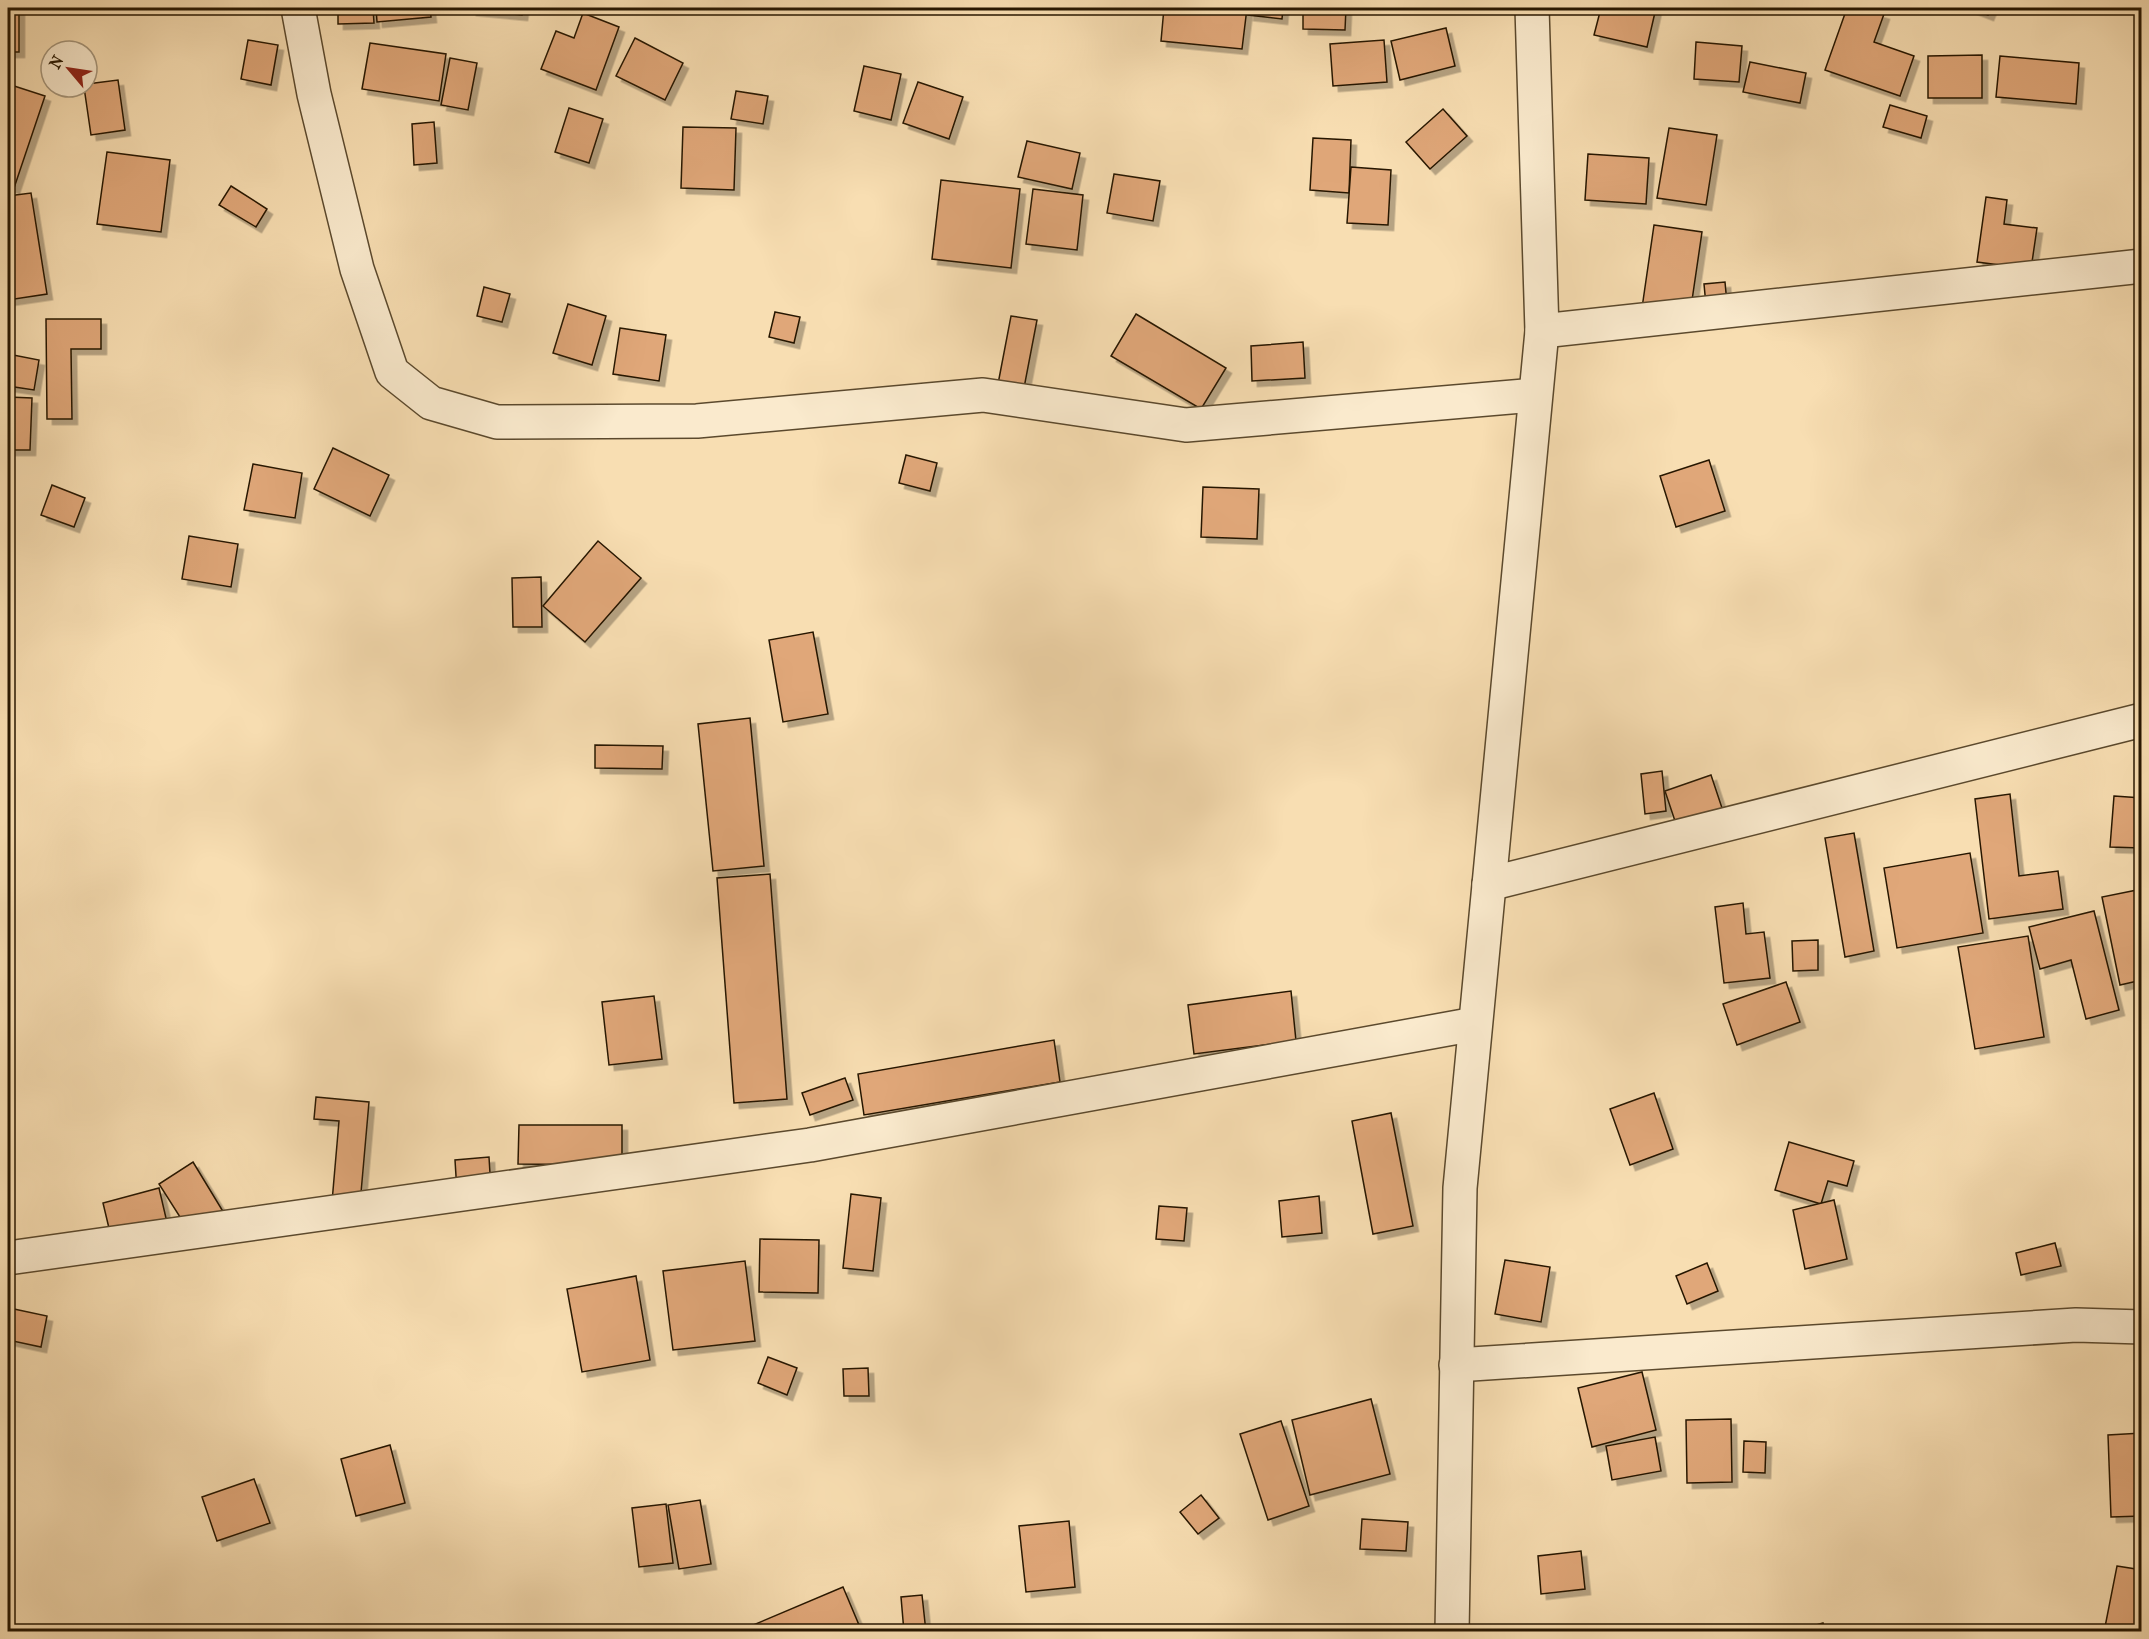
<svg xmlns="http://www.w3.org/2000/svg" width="2149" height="1639" viewBox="0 0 2149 1639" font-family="'IM FELL French Canon',serif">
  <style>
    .building { fill: #e0a779; stroke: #271701; stroke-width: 1.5; filter: url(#shadow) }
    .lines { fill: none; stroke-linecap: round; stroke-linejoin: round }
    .minor-casing { stroke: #5b492d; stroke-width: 36 }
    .minor { stroke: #faeacd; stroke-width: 33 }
  </style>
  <defs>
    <filter id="shadow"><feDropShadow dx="5.5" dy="5.5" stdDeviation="0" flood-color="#0004"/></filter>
  </defs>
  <rect width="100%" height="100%" fill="#f8deb2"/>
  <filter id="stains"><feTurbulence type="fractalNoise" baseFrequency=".00333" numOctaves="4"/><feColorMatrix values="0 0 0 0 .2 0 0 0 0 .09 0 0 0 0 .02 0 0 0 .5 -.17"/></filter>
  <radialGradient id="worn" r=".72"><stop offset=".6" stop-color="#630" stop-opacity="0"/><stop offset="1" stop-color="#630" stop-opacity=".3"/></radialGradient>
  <g class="building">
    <rect x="8" y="8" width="11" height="44"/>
    <polygon points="338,8 373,8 374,23 338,24"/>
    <polygon points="376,8 430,8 431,17 377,22"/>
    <polygon points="472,8 523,8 522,15 471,10"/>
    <polygon points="1164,8 1247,8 1242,49 1161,41"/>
    <polygon points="1249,8 1283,8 1282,19 1248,15"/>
    <polygon points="1303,8 1346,8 1345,30 1303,29"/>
    <polygon points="1601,8 1656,8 1647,47 1594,35"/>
    <polygon points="1847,8 1864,8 1884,14 1874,42 1914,56 1900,96 1825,70"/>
    <polygon points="1970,8 1991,8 1988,15"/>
    <polygon points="583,13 619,27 596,90 541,69 556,31 574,38"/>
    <polygon points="1446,28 1455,66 1400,80 1391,41"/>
    <polygon points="635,38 683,63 665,100 616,76"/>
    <polygon points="248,40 278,45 271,85 241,79"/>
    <polygon points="1384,40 1387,82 1333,86 1330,44"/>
    <polygon points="1696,42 1742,46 1739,82 1694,79"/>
    <polygon points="370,43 446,54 439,101 362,89"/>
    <polygon points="1982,55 1982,98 1928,98 1928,56"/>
    <polygon points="2000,56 2079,63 2076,104 1996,97"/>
    <polygon points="450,58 477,63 468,110 441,105"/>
    <polygon points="1750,62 1806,73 1800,103 1743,92"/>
    <polygon points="864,66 901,74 891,120 854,111"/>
    <polygon points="118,80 125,130 91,135 84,87 87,84"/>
    <polygon points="918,82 963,97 949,139 903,123"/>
    <polygon points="8,84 45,96 14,188 8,186"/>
    <polygon points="736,91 768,96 763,124 731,119"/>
    <polygon points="1890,105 1927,116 1921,138 1883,127"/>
    <polygon points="569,108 603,119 589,163 555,152"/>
    <polygon points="1443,109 1467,136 1430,169 1406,142"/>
    <polygon points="434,122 437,163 414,165 412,124"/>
    <polygon points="683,127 736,128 734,190 681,188"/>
    <polygon points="1669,128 1717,135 1706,205 1657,198"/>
    <polygon points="1313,138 1351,140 1349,193 1310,190"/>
    <polygon points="1027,141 1080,153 1072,189 1018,177"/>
    <polygon points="107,152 170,160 161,232 97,224"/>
    <polygon points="1588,154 1649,158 1646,204 1585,200"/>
    <polygon points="1351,167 1391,170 1388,225 1347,223"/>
    <polygon points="1114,174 1160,181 1153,221 1107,213"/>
    <polygon points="941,180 1020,189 1011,268 932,259"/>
    <polygon points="231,186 267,209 256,227 219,205"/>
    <polygon points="1033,189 1083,195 1077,250 1026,244"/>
    <polygon points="31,193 47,294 8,300 8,196"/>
    <polygon points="1986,197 2007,200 2004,224 2037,228 2031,269 1977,262"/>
    <polygon points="1654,225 1702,232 1690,314 1642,308"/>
    <polygon points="1725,282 1728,314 1707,316 1704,284"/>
    <polygon points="484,287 510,294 502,322 477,316"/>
    <polygon points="568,304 606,316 592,365 553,353"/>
    <polygon points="775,312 800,317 794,343 769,337"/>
    <polygon points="1136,314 1226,368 1201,409 1111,356"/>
    <polygon points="1011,316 1037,320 1024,388 998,384"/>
    <polygon points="46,319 101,319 101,349 71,349 72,419 47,419"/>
    <polygon points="620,328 666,335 659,381 613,374"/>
    <polygon points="1303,342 1305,378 1252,381 1251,346"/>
    <polygon points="8,354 39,360 34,390 8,386"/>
    <polygon points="8,397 32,398 30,450 8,450"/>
    <polygon points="333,448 389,475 370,516 314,489"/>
    <polygon points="906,455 937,463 930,491 899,483"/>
    <polygon points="1709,460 1725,511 1676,527 1660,476"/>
    <polygon points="253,464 302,473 295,518 244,510"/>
    <polygon points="52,485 85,498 74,527 41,515"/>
    <polygon points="1203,487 1259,489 1257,539 1201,537"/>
    <polygon points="189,536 238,544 231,587 182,579"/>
    <polygon points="598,541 641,578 585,642 543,606"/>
    <polygon points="541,577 542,627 513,627 512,578"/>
    <polygon points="813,632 828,714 783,722 769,640"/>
    <polygon points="750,718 764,866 713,871 698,724"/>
    <polygon points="595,745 663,746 662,769 595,768"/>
    <polygon points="1662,771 1666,811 1645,814 1641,774"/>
    <polygon points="1711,775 1724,814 1678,830 1665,791"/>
    <polygon points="2010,794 2019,876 2058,871 2063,909 1989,919 1975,799"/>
    <polygon points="2114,796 2142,798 2142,848 2110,847"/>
    <polygon points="1854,833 1874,951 1845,957 1825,838"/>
    <polygon points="1970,853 1983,933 1897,948 1884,868"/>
    <polygon points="770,874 787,1099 734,1103 717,878"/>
    <polygon points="2142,889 2142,980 2120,985 2102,897"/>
    <polygon points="1743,903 1746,934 1764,932 1770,978 1724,983 1715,907"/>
    <polygon points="2094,911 2119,1010 2086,1019 2071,960 2040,969 2029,927"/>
    <polygon points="2028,936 2044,1037 1975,1049 1958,947"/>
    <polygon points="1818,940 1818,970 1793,971 1792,941"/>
    <polygon points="1786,982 1800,1022 1737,1045 1723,1004"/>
    <polygon points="1291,991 1296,1041 1194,1054 1188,1005"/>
    <polygon points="654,996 662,1059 609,1065 602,1002"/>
    <polygon points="1054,1040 1060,1082 864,1115 858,1074"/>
    <polygon points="845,1078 853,1100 810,1115 802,1093"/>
    <polygon points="1654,1093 1673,1149 1630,1165 1610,1109"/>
    <polygon points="316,1097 369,1102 360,1204 332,1202 339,1121 314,1119"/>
    <polygon points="1391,1113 1413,1226 1373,1234 1352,1121"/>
    <polygon points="519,1125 622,1125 622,1165 518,1164"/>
    <polygon points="1789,1142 1854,1161 1847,1186 1828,1181 1821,1204 1775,1190"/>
    <polygon points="489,1157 491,1190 457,1192 455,1160"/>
    <polygon points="193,1162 227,1218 194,1239 159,1184"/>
    <polygon points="159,1188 169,1231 113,1245 103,1203"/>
    <polygon points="851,1194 881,1198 873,1271 843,1268"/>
    <polygon points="1319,1196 1322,1233 1282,1237 1279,1201"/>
    <polygon points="1834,1200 1847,1259 1805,1269 1793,1210"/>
    <polygon points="1159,1206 1187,1208 1184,1241 1156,1239"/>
    <polygon points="760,1239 819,1240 818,1293 759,1292"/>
    <polygon points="2055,1243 2061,1266 2021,1275 2016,1253"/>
    <polygon points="1505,1260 1550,1267 1541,1322 1495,1314"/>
    <polygon points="745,1261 755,1341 673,1350 663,1271"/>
    <polygon points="1707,1263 1718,1291 1687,1304 1676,1276"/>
    <polygon points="636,1276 650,1360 582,1372 567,1289"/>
    <polygon points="14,1309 47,1316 41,1347 8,1340"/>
    <polygon points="768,1357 797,1368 787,1395 758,1383"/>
    <polygon points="868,1368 869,1396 844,1396 843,1369"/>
    <polygon points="1642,1372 1656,1430 1592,1447 1578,1388"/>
    <polygon points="1371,1399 1390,1474 1310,1495 1292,1420"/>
    <polygon points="1731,1419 1732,1482 1687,1483 1686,1420"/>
    <polygon points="1281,1421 1309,1506 1268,1520 1240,1434"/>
    <polygon points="2142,1433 2142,1516 2111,1517 2108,1435"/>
    <polygon points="1655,1437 1661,1471 1612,1480 1606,1446"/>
    <polygon points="1744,1441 1766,1442 1765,1473 1743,1472"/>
    <polygon points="390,1445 405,1503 356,1516 341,1459"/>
    <polygon points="254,1479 270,1523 217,1541 202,1497"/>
    <polygon points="1201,1495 1219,1518 1198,1534 1180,1512"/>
    <polygon points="700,1500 711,1564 679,1569 668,1505"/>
    <polygon points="666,1504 673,1563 639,1567 632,1508"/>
    <polygon points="1362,1519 1408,1522 1406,1551 1360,1549"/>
    <polygon points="1069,1521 1075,1587 1026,1592 1019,1526"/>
    <polygon points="1581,1551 1585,1589 1541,1594 1538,1556"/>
    <polygon points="2117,1566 2142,1570 2142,1632 2104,1632"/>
    <polygon points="843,1587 859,1625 845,1632 753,1632 751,1626"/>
    <polygon points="922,1595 926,1632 904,1632 901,1597"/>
    <polygon points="1823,1623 1826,1632 1793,1632"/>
  </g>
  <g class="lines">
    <g class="minor-casing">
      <g id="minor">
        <polyline points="298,8 314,94 357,269 392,372 431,403 497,422 697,421 983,395 1186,425 1535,395"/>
        <polyline points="1542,331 2142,266"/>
        <polyline points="1489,884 2142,720"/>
        <polyline points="8,1258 810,1145 1475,1024"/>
        <polyline points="1456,1365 2076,1325 2142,1327"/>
        <polyline points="1452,1632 1460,1188 1542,331 1532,8"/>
      </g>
    </g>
    <use href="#minor" class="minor"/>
  </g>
  <rect width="2149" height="1639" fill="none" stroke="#f8deb2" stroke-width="30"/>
  <rect x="9" y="9" width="2131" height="1621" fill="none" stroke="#271701" stroke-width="3"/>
  <rect x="15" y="15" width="2119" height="1609" fill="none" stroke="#271701" stroke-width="1.5"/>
  <g transform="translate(69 69) rotate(299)"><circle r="28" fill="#faeacd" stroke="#a6967b" stroke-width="1.5"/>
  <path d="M0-4.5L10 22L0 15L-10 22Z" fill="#8f2418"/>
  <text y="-9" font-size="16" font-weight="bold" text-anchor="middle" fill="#271701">N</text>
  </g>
  <rect width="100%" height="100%" filter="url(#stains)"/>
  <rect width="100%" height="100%" fill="url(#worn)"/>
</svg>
